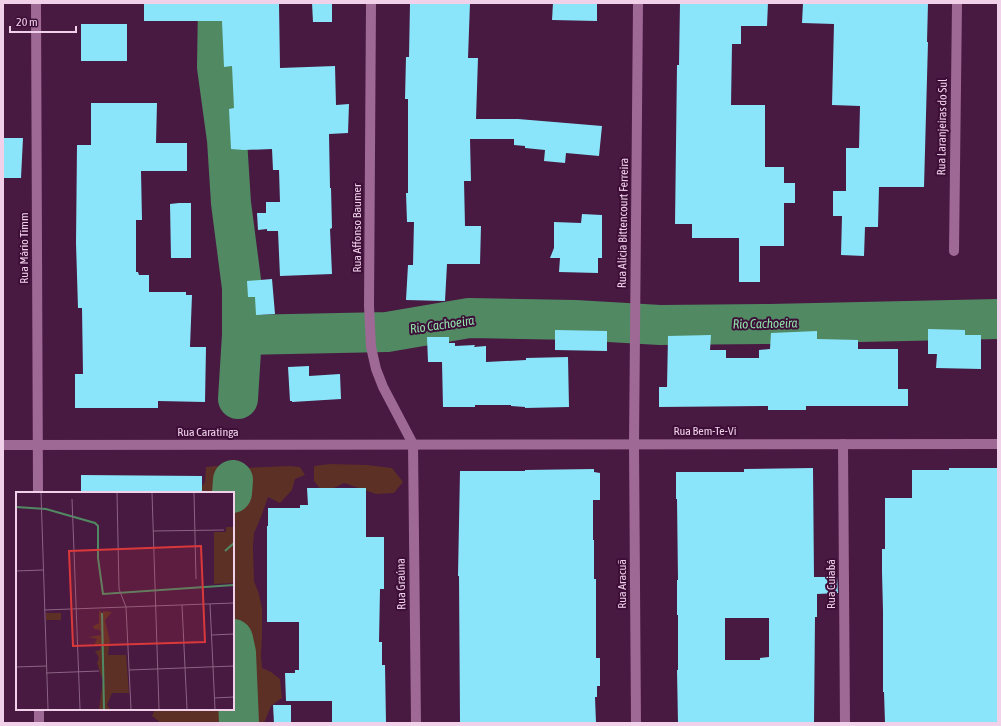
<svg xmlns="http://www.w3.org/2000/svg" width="1001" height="726" viewBox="0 0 1001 726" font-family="'Asap Condensed',sans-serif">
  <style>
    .green { fill: #5d3026 }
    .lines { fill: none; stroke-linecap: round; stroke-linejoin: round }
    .river { stroke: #518963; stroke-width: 40 }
    .building { fill: #8be5fa; fill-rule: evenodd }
    .street { stroke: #9e6995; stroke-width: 10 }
    .labels { text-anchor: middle; stroke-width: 4; stroke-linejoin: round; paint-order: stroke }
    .street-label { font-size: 12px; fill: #f0d1e9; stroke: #3d0e37 }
    .water-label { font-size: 13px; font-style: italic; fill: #8ee0a8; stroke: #3d0e37 }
    .inset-river { fill: none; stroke: #518963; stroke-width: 2 }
    .inset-road { fill: none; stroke: #8b6384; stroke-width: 1 }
    .view { fill: #d9393b; fill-opacity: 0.15; stroke: #d9393b; stroke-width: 2 }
    .inset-edge { fill: none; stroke: #f0d1e9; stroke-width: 2 }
  </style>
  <rect width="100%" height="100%" fill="#481941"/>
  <g class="green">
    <polygon points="330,464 367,465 392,468 403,482 394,493 376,494 344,483 334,488 323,492 314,481 314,466"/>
    <polygon points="227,465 228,493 198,493 197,492 205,482 206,467"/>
    <polygon points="288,466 300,467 305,475 295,479 292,490 280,503 268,497 261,517 254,533 253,547 254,581 259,594 262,609 262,636 261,655 262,668 271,672 280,679 282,698 271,706 264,723 245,723 243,692 240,654 233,640 233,681 237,723 161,723 152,716 155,709 233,709 233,557 235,515 242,468"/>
  </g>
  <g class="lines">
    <g class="river">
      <polyline points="218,3 217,67 227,140 231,203 242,288 242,335 387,332 469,318 575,320 660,325 769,324 998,319"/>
      <polyline points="238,399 242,335"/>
      <polyline points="232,493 233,480"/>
      <polyline points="233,639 236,653 239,723"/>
    </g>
  </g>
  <g class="building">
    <polygon points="144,3 279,3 280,68 335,66 336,105 349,104 348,133 329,134 330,188 331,188 332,228 330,229 332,274 280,276 278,231 267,231 267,229 258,230 257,213 266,213 266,202 280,202 279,170 273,170 272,149 244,150 231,149 229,109 234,108 232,66 224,67 222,21 144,21"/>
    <polygon points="312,3 332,3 332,22 313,22"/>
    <polygon points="410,3 470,3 468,58 478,58 476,119 518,119 602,126 599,156 566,153 565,163 544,161 545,150 525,148 525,146 514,145 514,139 470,139 471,181 464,181 465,226 481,226 480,264 447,264 445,301 406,300 408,265 413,265 414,222 407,222 406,193 408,193 408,99 405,99 406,57 409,57"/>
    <polygon points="553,3 597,3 597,21 552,20"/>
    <polygon points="680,3 768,3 767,26 741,26 741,44 732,44 731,105 765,105 765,167 784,167 784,183 795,183 795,203 784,203 784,246 760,246 760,282 739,282 739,238 692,238 692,224 675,224 677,65 679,65"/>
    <polygon points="803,3 928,3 927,42 928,42 924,187 879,187 878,227 865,227 864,256 841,255 842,216 833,216 833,191 846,191 846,148 859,148 860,106 832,105 834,24 802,23"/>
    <rect x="81" y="24" width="46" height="37"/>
    <polygon points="91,103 157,103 156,143 187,143 187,171 141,171 142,220 136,220 136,272 138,272 139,275 149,275 149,292 186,292 186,295 192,295 190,347 206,347 205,402 158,401 158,408 75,408 75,374 83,374 82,308 78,308 76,243 77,145 91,145"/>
    <polygon points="3,138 23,138 21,178 3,178"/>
    <polygon points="179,203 191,203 191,258 171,258 170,204"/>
    <polygon points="582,214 602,215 602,258 598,258 598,273 559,272 560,258 550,258 554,248 554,222 581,223"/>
    <polygon points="272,279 275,314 256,315 255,297 248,297 247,281"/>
    <polygon points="928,329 965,330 965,335 981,335 981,369 936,368 937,354 928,354"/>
    <polygon points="555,330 607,331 607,351 555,350"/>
    <polygon points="817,331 817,339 858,340 858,349 898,349 898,389 908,389 908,406 806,406 806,410 768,410 768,406 659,407 659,387 667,387 668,336 711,335 710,350 726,350 726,358 759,358 759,350 770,349 771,333"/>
    <polygon points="427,337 449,337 449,343 455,343 455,346 475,345 474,347 486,346 486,362 526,360 526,358 568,357 569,407 525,408 525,407 511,406 511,405 475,405 475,407 443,407 442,362 428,362"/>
    <polygon points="309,366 309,376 340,374 341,399 292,402 292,401 290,401 288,367"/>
    <path d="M813 468 814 577H837L838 593 817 594V617H815L814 723H678L677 670H678V615H677V580H678L677 499H676V472H744V469ZM725 618H769V657L760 658V660H725Z"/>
    <polygon points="949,468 998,468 998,723 885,723 884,692 883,692 883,611 882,572 882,549 885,549 885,498 912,498 912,470 949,470"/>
    <polygon points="594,469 594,472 600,473 600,500 593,500 593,540 594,540 594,579 596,579 596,658 600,658 600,686 597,686 597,697 595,697 596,723 460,723 459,576 458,576 460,471 525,471 525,470"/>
    <polygon points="81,475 202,476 202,493 81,493"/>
    <polygon points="307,488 366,488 366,537 384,537 384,589 380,589 379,642 382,642 382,665 385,665 386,723 332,723 332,701 286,701 285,673 295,673 295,670 299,670 299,622 267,622 267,526 268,526 268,508 300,508 300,505 308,505"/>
    <polygon points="273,705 291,705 291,723 274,723"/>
  </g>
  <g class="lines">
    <g class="street">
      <polyline points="36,3 38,493"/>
      <polyline points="371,3 369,306 371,347 376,369 383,387 413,444 416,723"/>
      <polyline points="954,251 957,3"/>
      <polyline points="843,444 845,723"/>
      <polyline points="3,445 998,444"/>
      <polyline points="39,709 39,723"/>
      <polyline points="636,723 634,444 638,3"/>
    </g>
  </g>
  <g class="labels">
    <g class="street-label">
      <text transform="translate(942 127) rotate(-89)" y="4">Rua Laranjeiras do Sul</text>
      <text transform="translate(623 223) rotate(-89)" y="4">Rua Alícia Bittencourt Ferreira</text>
      <text transform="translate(357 228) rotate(-90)" y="4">Rua Affonso Baumer</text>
      <text transform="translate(24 248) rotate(-90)" y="4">Rua Mário Timm</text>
      <text x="705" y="435">Rua Bem-Te-Vi</text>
      <text x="208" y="436">Rua Caratinga</text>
      <text transform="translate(401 584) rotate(-91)" y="4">Rua Graúna</text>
      <text transform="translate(622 584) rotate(-90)" y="4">Rua Aracuã</text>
      <text transform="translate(831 584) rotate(-90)" y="4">Rua Cuiabá</text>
    </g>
    <g class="water-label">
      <text transform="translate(765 323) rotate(-1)" y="5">Rio Cachoeira</text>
      <text transform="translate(442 324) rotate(-8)" y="5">Rio Cachoeira</text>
    </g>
  </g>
  <g transform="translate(16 492)">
    <rect width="218" height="218" fill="#481941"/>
    <path d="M210 35H218V91L198 92V40H210ZM83 119H85L86 137 87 119 96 120 89 128 94 149 92 163H110L113 201H96L91 213 94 217H88L87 202V217H83L87 189 81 171 83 166 79 159 84 158 85 154 78 153 81 147 72 145 85 143 84 138 78 137 77 134 83 131ZM30 121H45V128H30Z" fill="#5d3026"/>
    <path class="inset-river" d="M0 15 30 17 79 31 82 34V66L87 102 218 93M209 59 218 51M86 121 88 217"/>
    <path class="inset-road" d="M25 1 32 217M101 1 103 97 110 115 115 217M136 1 143 217M178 1 180 87M56 7 64 217M137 39 208 38M0 79 27 78M194 112 199 217M166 113 171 217M28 118 218 111M196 143 218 142M0 175 30 174M113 178 218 174M30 181 83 179M198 206 218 205"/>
    <path class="view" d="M185 54 189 150 57 154 53 59Z"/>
    <rect width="218" height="218" class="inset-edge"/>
  </g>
  <rect width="1001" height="726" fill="none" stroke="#f0d1e9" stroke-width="8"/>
  <path d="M10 26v6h66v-6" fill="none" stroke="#f0d1e9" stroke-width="2"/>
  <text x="16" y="26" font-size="12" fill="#f0d1e9" stroke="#3d0e37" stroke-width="3" paint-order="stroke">20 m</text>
</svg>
